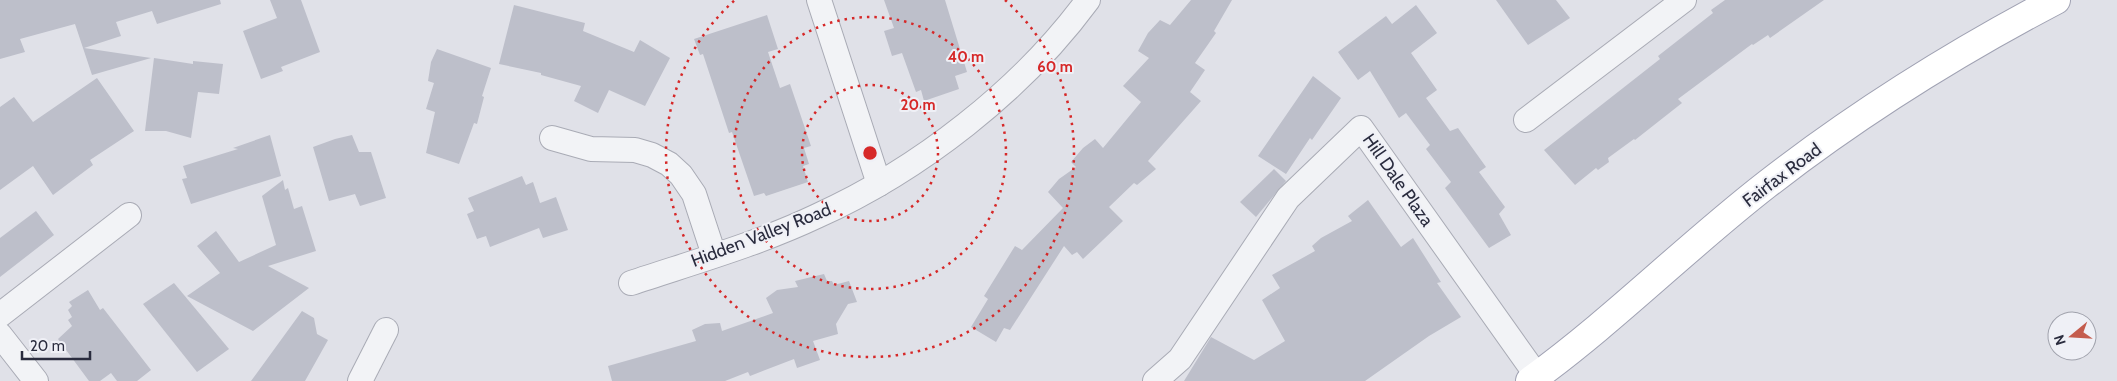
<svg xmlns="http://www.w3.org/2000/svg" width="2117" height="381" viewBox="0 0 2117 381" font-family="Cabin,sans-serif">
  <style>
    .building { fill: #bdbfca }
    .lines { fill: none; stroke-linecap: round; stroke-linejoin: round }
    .minor-casing { stroke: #a9abb5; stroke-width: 26 }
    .major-casing { stroke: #a0a2b3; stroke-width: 30 }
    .minor { stroke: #f2f3f6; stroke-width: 24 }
    .major { stroke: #fff; stroke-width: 28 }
    .ring { fill: none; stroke: #d62828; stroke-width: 2.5; stroke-dasharray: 2.5 5 }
    .labels { text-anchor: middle; stroke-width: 4; stroke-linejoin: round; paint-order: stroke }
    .street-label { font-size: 18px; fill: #2a2c3e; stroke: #eff0f6 }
    .centre { fill: #d62828; stroke: #eff0f6; stroke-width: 2.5 }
    .ring-label { font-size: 15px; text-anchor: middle; font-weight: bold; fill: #d62828; stroke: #eff0f6; stroke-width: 4; stroke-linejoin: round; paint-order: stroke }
  </style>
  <rect width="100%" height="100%" fill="#e0e1e8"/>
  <g class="building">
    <polygon points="0,0 220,0 221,4 157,24 152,11 116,22 121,36 84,48 151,58 92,75 75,24 20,39 25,52 0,59"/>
    <polygon points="270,0 301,0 320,52 281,67 283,71 261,79 243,31 277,18"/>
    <polygon points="884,0 945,0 967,72 955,76 959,89 924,101 921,90 916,92 902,53 892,56 884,31 894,28"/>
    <polygon points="1191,0 1232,0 1214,31 1216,33 1195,63 1205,70 1190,92 1201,101 1148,161 1156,169 1137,185 1134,183 1109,207 1123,221 1083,259 1077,252 1072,255 1064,246 1010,330 1004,328 996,342 971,327 988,299 984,296 1015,246 1022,250 1063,208 1048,192 1059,179 1076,167 1071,162 1083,148 1095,139 1103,148 1141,102 1123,86 1149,58 1138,51 1148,33 1160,20 1170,25"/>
    <polygon points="1496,0 1556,0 1570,18 1528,45"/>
    <polygon points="1725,0 1824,0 1770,38 1768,35 1753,45 1752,44 1678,99 1682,103 1635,140 1634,139 1608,158 1609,162 1598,170 1596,168 1575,185 1544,150 1660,59 1658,56 1713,13 1711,10"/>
    <polygon points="514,5 585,23 583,31 634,52 640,40 670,58 645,106 609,90 598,113 574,101 581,86 541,75 541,73 499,64"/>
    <polygon points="1416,5 1437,33 1411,53 1437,90 1426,98 1450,131 1458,128 1486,167 1479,172 1505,207 1499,214 1511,235 1489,248 1445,188 1451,182 1426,149 1430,145 1406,113 1399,118 1370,71 1358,80 1338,52 1386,16 1392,24"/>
    <polygon points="767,15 778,49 768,52 780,88 790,84 811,146 804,148 809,164 803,166 808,182 766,196 764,193 754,196 732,132 729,133 703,54 700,55 694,39"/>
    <polygon points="437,49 491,68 482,96 484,97 477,124 474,123 459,164 426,153 435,112 426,109 434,83 428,81 431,62"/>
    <polygon points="154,58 193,64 193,61 223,64 219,94 198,92 191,138 166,131 145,131"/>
    <polygon points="1313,76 1341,98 1312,140 1310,138 1286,174 1258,156"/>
    <polygon points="97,78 134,131 90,160 93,165 53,195 33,166 0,190 0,107 14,97 33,122"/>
    <polygon points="270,135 281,176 191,204 182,179 187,178 183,166 238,149 233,148"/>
    <polygon points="352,135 359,152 371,152 386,198 360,206 355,194 329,201 313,147 335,139"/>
    <polygon points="1274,169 1286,181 1256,217 1240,202"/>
    <polygon points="522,176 526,185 533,182 540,203 556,197 568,230 543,238 539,228 490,247 486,236 477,239 467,214 474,211 468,198"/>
    <polygon points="283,180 285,190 288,188 294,209 302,206 316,251 268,266 309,288 253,331 187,296 220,273 197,246 216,231 239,262 276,245 262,196"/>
    <polygon points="1368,200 1401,247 1413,238 1441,282 1437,283 1461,317 1429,336 1365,381 1184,381 1211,337 1254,360 1285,341 1262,300 1280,288 1272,275 1315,251 1312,246 1321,238 1352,221 1348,216"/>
    <polygon points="36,211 54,235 0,277 0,238"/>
    <polygon points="824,274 827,281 832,281 834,285 849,281 857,302 848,304 836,324 838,334 813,341 820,360 797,368 794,359 750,376 748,372 725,381 612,381 608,366 696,341 692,330 705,324 720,323 722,331 773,313 766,298 777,290 798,287 795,281"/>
    <polygon points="174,283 229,349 197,372 143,304"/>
    <polygon points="88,290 100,310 103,308 151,370 137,381 117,381 111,373 100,381 89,381 58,339 72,326 68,320 72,317 68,310 72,306 69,302"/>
    <polygon points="302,311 314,318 317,334 328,340 305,381 251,381"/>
  </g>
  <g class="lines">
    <g class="minor-casing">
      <g id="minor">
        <polyline points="819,0 879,184"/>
        <polyline points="1526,120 1684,0"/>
        <polyline points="552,138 591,149 635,150 652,155 669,164 681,175 694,194 714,255"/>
        <path d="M631 283C694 262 758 244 817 216 919 170 1022 90 1088 0"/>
        <polyline points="0,315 129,215"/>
        <polyline points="0,335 36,381"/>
        <polyline points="360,381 386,330"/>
        <polyline points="1155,381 1180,359 1288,198 1361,128 1537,376"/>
      </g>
    </g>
    <g class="major-casing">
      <path id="major" d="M1530 381C1613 321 1685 248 1766 185 1856 115 1955 53 2056 0"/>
    </g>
    <use href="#minor" class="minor"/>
    <use href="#major" class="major"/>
  </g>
  <g class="ring">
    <circle cx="870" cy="153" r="68"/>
    <circle cx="870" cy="153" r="136"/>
    <path d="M1005 0A204 204 0 1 1 735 0"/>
  </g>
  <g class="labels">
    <g class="street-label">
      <text transform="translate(1782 175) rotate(-37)" y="6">Fairfax Road</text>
      <text transform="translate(1398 180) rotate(55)" y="6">Hill Dale Plaza</text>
      <text transform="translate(761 235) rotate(-21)" y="6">Hidden Valley Road</text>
    </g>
  </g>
  <circle cx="870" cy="153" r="8" class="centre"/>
  <g class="ring-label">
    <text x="966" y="62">40 m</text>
    <text x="1055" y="72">60 m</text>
    <text x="918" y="110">20 m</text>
  </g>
  <g transform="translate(2072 336) rotate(252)"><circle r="24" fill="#eff0f6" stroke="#a0a2ac"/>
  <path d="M0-4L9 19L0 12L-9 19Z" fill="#c45c4d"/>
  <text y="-8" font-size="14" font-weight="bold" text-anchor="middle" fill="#2a2c3e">N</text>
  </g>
  <path d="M22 351v8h68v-8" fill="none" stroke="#2a2c3e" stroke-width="2.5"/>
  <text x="30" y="351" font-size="15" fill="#2a2c3e" stroke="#eff0f6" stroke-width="4" paint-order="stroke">20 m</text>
</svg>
